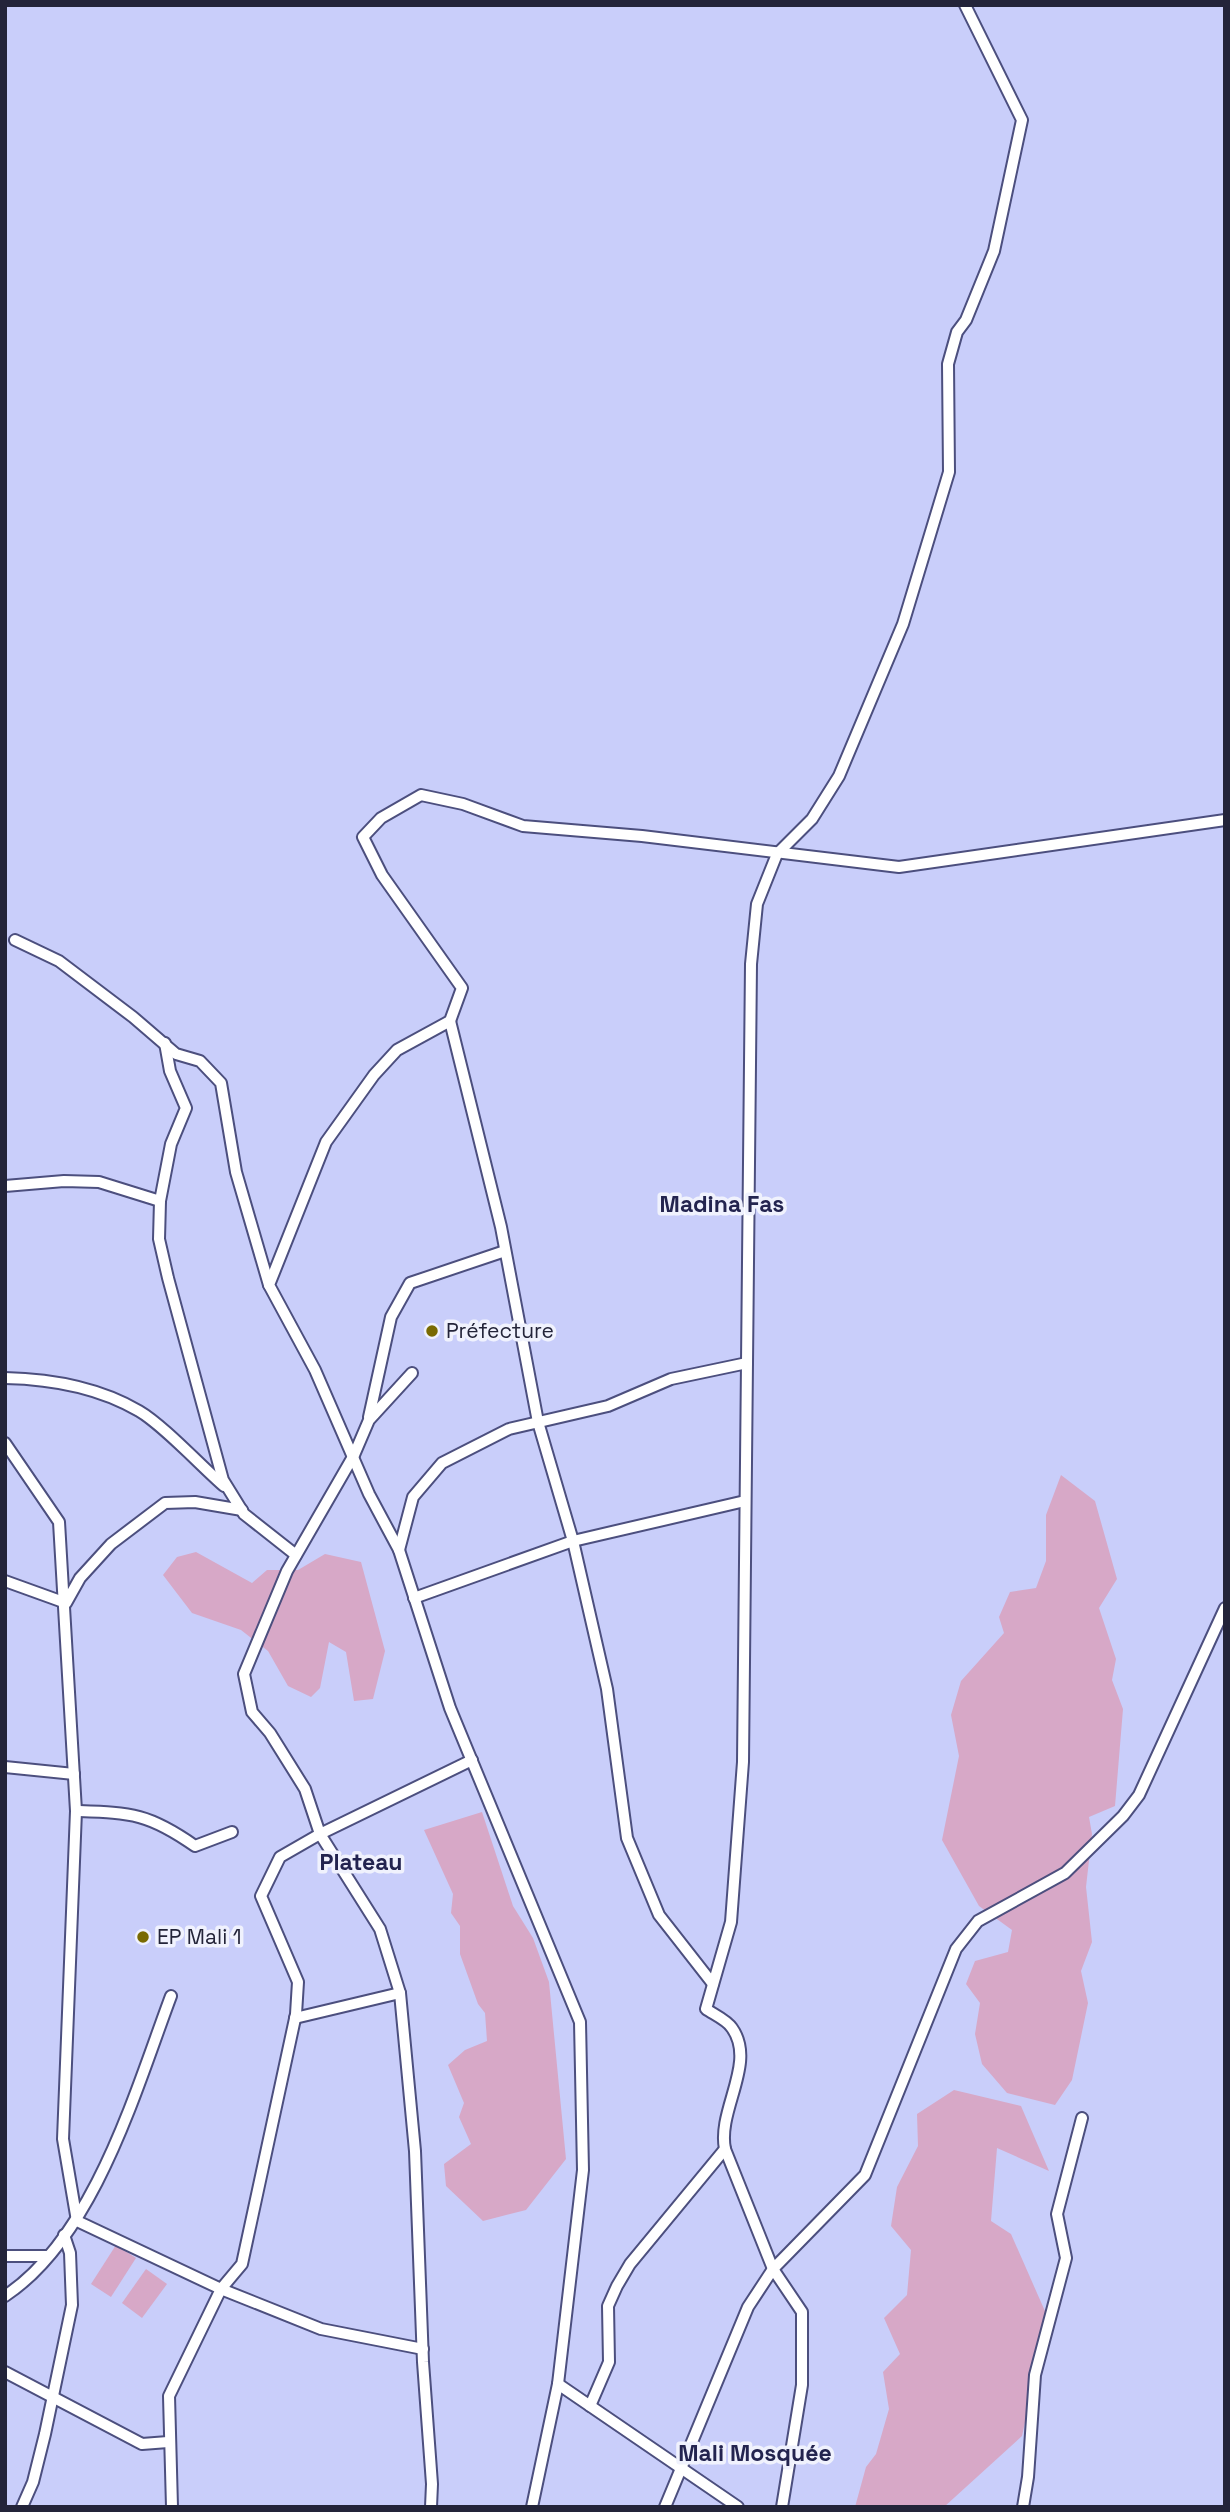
<svg xmlns="http://www.w3.org/2000/svg" width="1230" height="2512" viewBox="0 0 1230 2512" font-family="'Space Grotesk',sans-serif">
  <style>
    .green { fill: #d7a8c7 }
    .lines { fill: none; stroke-linecap: round; stroke-linejoin: round }
    .minor-casing { stroke: #4c4f7e; stroke-width: 14 }
    .minor { stroke: #fff; stroke-width: 10 }
    .poi-dot { fill: #796a02; stroke: #f0f2fd; stroke-width: 2.5 }
    .labels { text-anchor: middle; stroke-width: 7; stroke-linejoin: round; paint-order: stroke }
    .poi-label { font-size: 21px; fill: #232439; stroke: #f0f2fd; text-anchor: start }
    .neighbourhood-label { font-size: 23px; font-weight: bold; fill: #23244f; stroke: #f0f2fd }
  </style>
  <rect width="100%" height="100%" fill="#c9cefa"/>
  <g class="green">
    <polygon points="1061,1475 1095,1501 1117,1579 1099,1608 1116,1659 1112,1680 1123,1709 1115,1806 1089,1817 1092,1834 1086,1887 1092,1942 1081,1971 1088,2003 1072,2080 1055,2105 1007,2093 982,2064 975,2034 980,2003 966,1984 975,1961 1008,1952 1012,1930 979,1906 942,1840 959,1756 951,1715 961,1681 1004,1633 999,1617 1010,1592 1036,1588 1046,1561 1046,1515"/>
    <polygon points="196,1552 252,1583 267,1570 298,1570 325,1554 361,1562 385,1651 373,1699 354,1701 346,1652 329,1642 320,1688 311,1697 288,1686 268,1651 241,1630 192,1613 163,1575 177,1557"/>
    <polygon points="482,1812 513,1906 533,1938 549,1982 566,2159 526,2210 483,2221 446,2186 444,2164 471,2144 459,2117 464,2103 448,2065 465,2050 487,2041 485,2013 478,2004 460,1954 460,1926 451,1913 453,1894 424,1830"/>
    <polygon points="954,2090 1021,2106 1049,2171 997,2148 991,2221 1011,2234 1048,2318 1022,2436 944,2507 855,2507 866,2467 876,2454 889,2409 883,2372 900,2354 884,2318 907,2295 911,2250 891,2226 897,2187 918,2146 917,2114"/>
    <polygon points="116,2245 136,2258 111,2297 91,2284"/>
    <polygon points="146,2269 167,2284 142,2318 122,2303"/>
  </g>
  <g class="lines">
    <g class="minor-casing">
      <g id="minor">
        <polyline points="15,940 59,961 133,1017 176,1054 200,1061 221,1083 236,1172 269,1285"/>
        <polyline points="450,1021 501,1227 538,1422 573,1541 607,1689 627,1838 659,1915 713,1984"/>
        <polyline points="165,1043 170,1071 186,1108 171,1144 160,1201 159,1239 168,1278 223,1480 244,1514 296,1555"/>
        <polyline points="5,1186 64,1181 99,1182 160,1201"/>
        <polyline points="412,1373 369,1420 354,1455 287,1571 244,1674 252,1712 270,1733 305,1789 320,1834 380,1929 400,1993 415,2151 423,2362 432,2484 431,2507"/>
        <path d="M5 1378C52 1379 98 1387 139 1411 163 1425 201 1466 224 1486"/>
        <polyline points="369,1417 391,1317 410,1283 505,1251"/>
        <polyline points="5,1443 59,1522 76,1811 63,2139 77,2221 221,2289 321,2329 423,2349"/>
        <polyline points="399,1550 413,1497 442,1463 509,1429 608,1406 671,1379 747,1363"/>
        <polyline points="5,1581 66,1603 80,1578 111,1544 165,1503 195,1502 242,1510"/>
        <polyline points="414,1598 573,1541 745,1501"/>
        <polyline points="5,1767 74,1774"/>
        <path d="M76 1811C131 1813 148 1813 195 1846L232 1832"/>
        <polyline points="295,2018 400,1993"/>
        <polyline points="5,2256 46,2256"/>
        <path d="M5 2296C94 2237 135 2092 171 1996"/>
        <polyline points="5,2372 142,2444 168,2442"/>
        <polyline points="558,2384 738,2507"/>
        <polyline points="590,2406 609,2362 608,2306 617,2286 630,2264 725,2149"/>
        <polyline points="22,2507 33,2482 45,2434 72,2305 70,2253 64,2235"/>
        <polyline points="172,2507 169,2396 221,2289 242,2264 296,2014 298,1982 261,1896 280,1857 320,1834 472,1760"/>
        <polyline points="532,2507 558,2384 583,2170 580,2022 450,1708 399,1550 369,1494 315,1370 269,1285 326,1142 374,1075 397,1050 450,1021 462,988 382,875 363,837 381,818 421,795 463,804 523,826 642,836 899,867 1225,820"/>
        <polyline points="665,2507 748,2307 773,2269 865,2175 956,1949 978,1921 1065,1873 1123,1816 1139,1795 1225,1608"/>
        <path d="M782 2507 802 2385V2312L773 2269 725 2149C717 2110 757 2063 732 2028 727 2020 713 2014 706 2009L731 1922 743 1762 751 964 757 904 777 854 812 819 839 776 903 624 949 472 948 364 957 332 966 320 994 251 1022 120 965 5"/>
        <polyline points="1023,2507 1028,2477 1035,2375 1066,2258 1057,2214 1082,2118"/>
      </g>
    </g>
    <use href="#minor" class="minor"/>
  </g>
  <g class="poi-dot">
    <circle cx="432" cy="1331" r="7"/>
    <circle cx="143" cy="1937" r="7"/>
  </g>
  <g class="labels">
    <g class="poi-label">
      <text x="446" y="1338">Préfecture</text>
      <text x="157" y="1944">EP Mali 1</text>
    </g>
    <g class="neighbourhood-label">
      <text x="722" y="1212">Madina Fas</text>
      <text x="361" y="1870">Plateau</text>
      <text x="755" y="2461">Mali Mosquée</text>
    </g>
  </g>
  <rect width="1230" height="2512" fill="none" stroke="#232439" stroke-width="14"/>
</svg>
